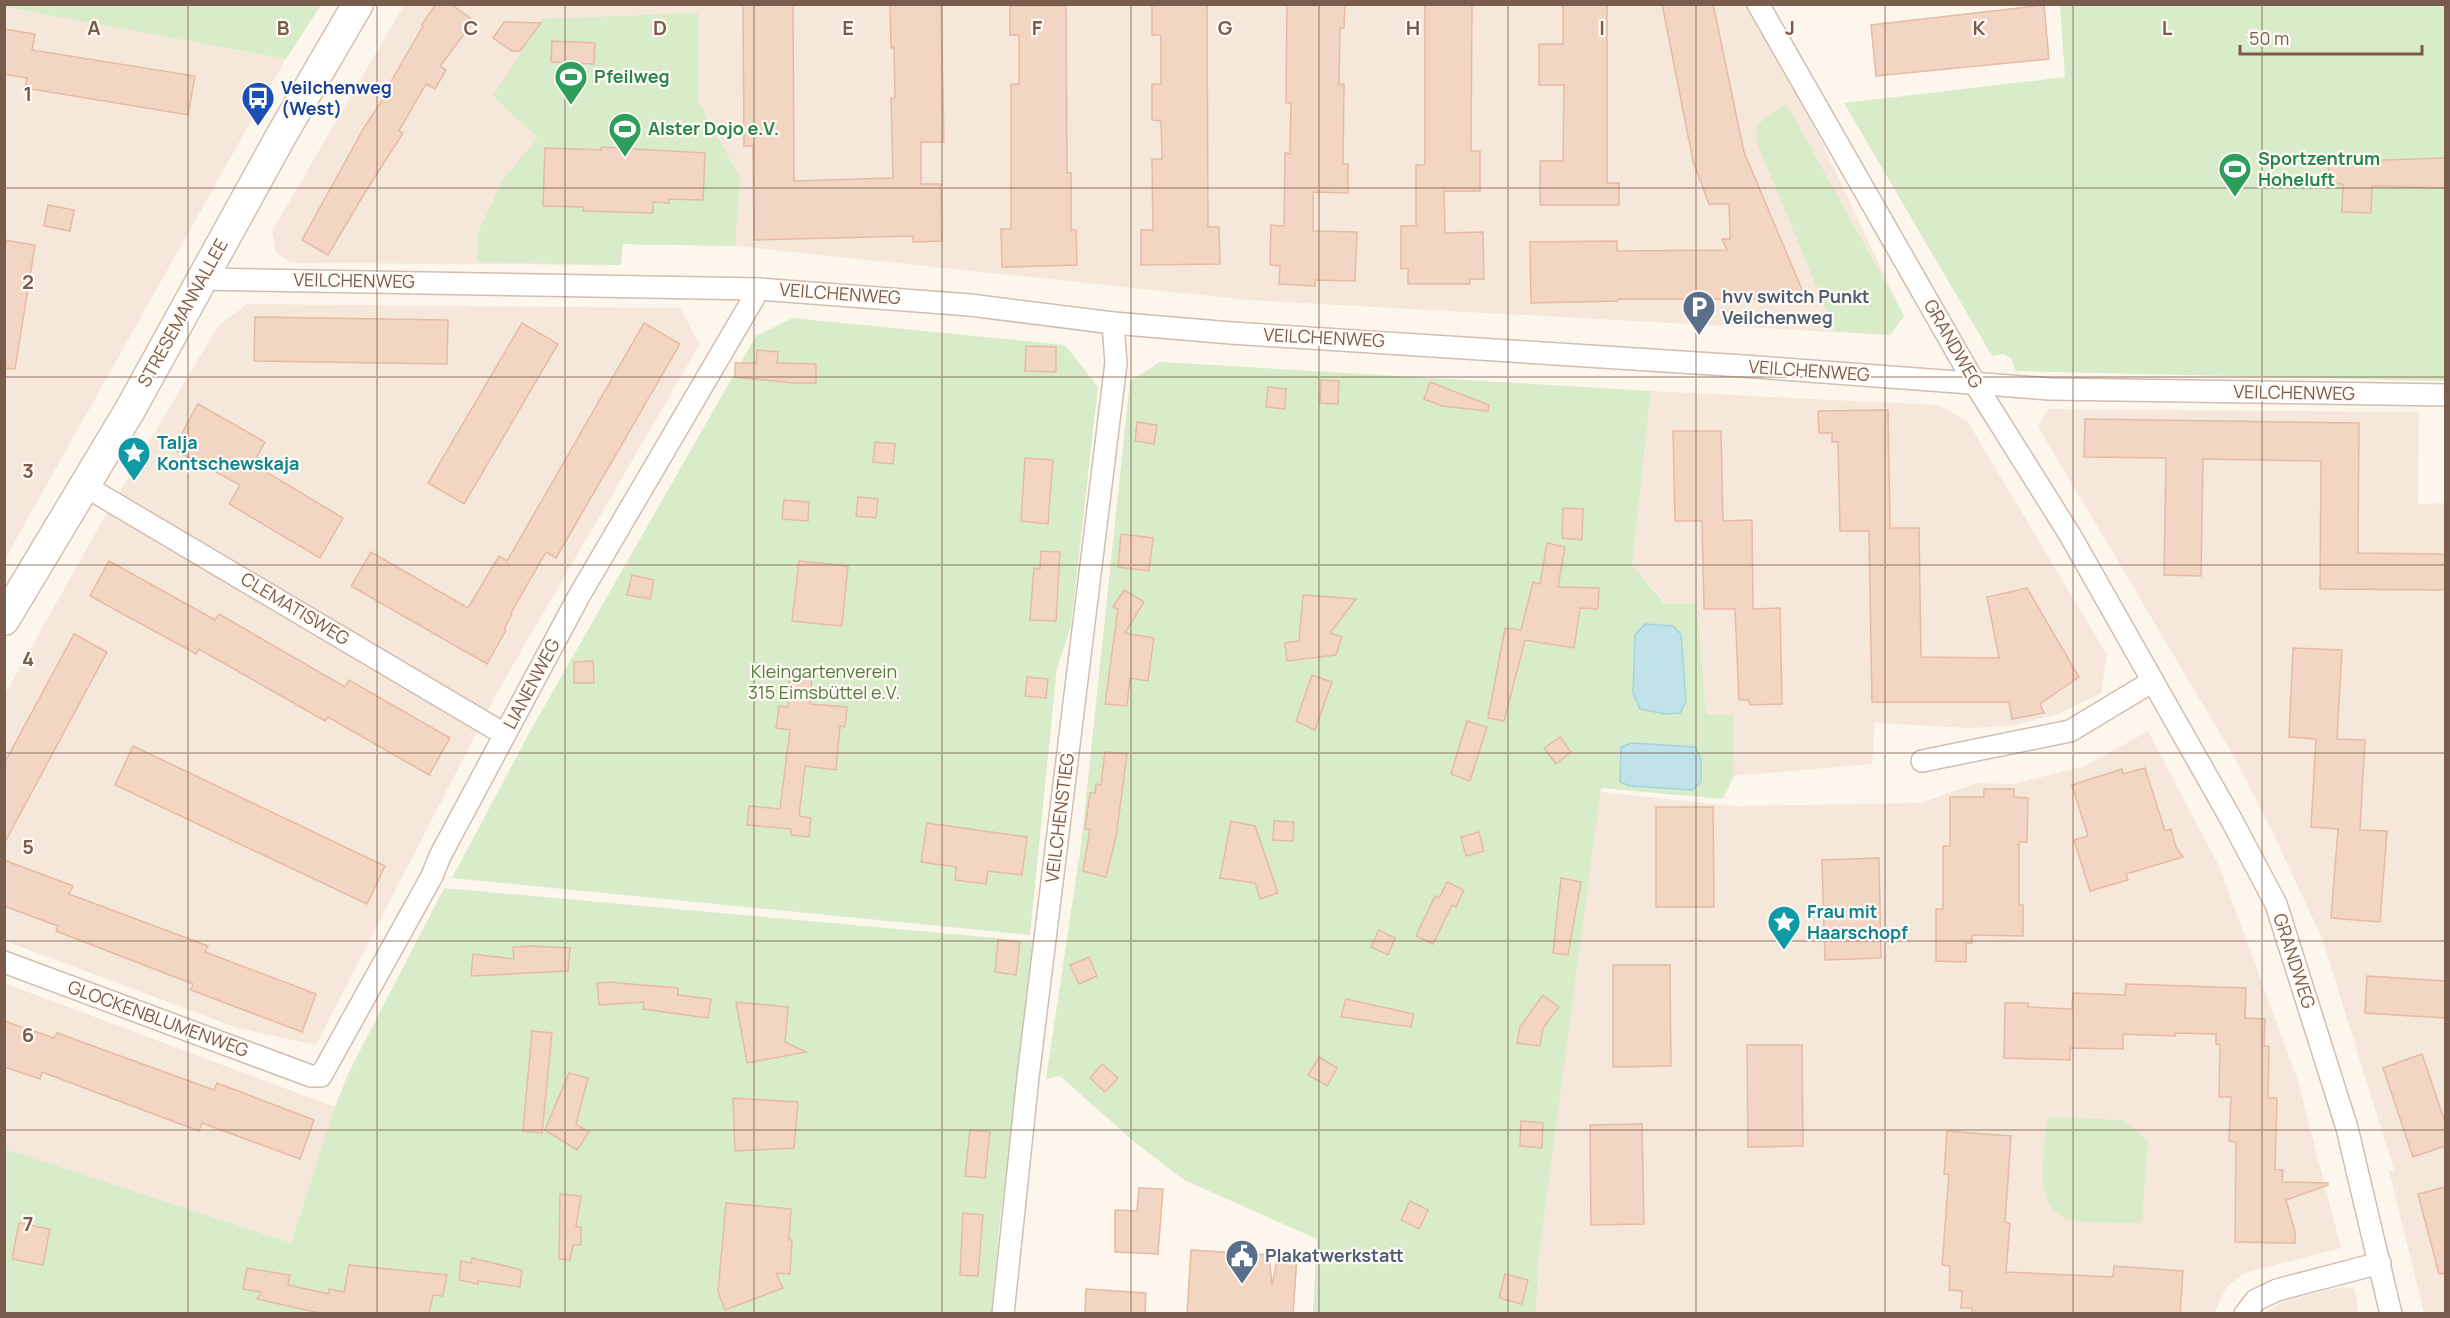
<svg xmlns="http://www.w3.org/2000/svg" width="2450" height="1318" viewBox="0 0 2450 1318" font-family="Manrope,sans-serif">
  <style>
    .residential { fill: #f5e8da }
    .green { fill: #d8ecc9 }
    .water { fill: #bfe3e8; stroke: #a5d3da; stroke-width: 1.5 }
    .building { fill: #f3d5c3; stroke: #e6bba3; stroke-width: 1.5 }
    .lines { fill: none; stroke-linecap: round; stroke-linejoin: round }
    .street-casing { stroke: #d1beb0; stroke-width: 24 }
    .secondary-casing { stroke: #d6c0b0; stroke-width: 33 }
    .street { stroke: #fff; stroke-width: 21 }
    .secondary { stroke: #fff; stroke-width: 30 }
    .grid { fill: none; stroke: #7a5c4d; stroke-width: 1.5; stroke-opacity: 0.55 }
    .labels { text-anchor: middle; stroke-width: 4.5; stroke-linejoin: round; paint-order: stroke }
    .leisure-label { font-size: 18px; font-weight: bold; fill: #27864d; stroke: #fffaf3; text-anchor: start }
    .transit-label { font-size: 18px; font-weight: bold; fill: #164399; stroke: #fffaf3; text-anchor: start }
    .street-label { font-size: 18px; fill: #7a5c4d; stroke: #fffaf3 }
    .service-label { font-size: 18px; font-weight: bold; fill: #4e5e75; stroke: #fffaf3; text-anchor: start }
    .culture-label { font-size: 18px; font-weight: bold; fill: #0d838f; stroke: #fffaf3; text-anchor: start }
    .park-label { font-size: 18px; fill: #537a41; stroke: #fffaf3 }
    .grid-label { font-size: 20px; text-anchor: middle; font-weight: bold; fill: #7a5c4d; stroke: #fffaf3; stroke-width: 4.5; stroke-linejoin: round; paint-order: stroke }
  </style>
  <rect width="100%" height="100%" fill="#fdf6ec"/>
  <g class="residential">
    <polygon points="404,5 1753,5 1767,27 1904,316 1890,335 1248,300 735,246 623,244 621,265 291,263 276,253 272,231"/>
    <polygon points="5,7 286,59 5,559"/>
    <polygon points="247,304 680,308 700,344 498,691 316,1045 237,1028 5,941 5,694 100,525 218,326"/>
    <polygon points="1651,391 1939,405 1968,422 2107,655 2101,693 2058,714 2012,726 1970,728 1875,723 1872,764 1734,776 1733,715 1706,715 1697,605 1666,604 1632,565"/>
    <polygon points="2048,409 2419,412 2418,504 2446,503 2445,1313 2424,1313 2389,1171 2394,1170 2322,938 2270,827 2233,755 2038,427"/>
    <polygon points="2148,731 2220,868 2298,1081 2341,1248 2244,1273 2226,1288 2214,1313 1536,1314 1538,1263 1600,792 1733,806 1920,803 1978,783 2013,784 2085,766"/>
    <polygon points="4,983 335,1107 291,1244 5,1149"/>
    <polygon points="2340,1287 2355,1289 2358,1313 2266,1313 2281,1302"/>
  </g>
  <g class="green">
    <polygon points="4,5 5,4 321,5 286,59 5,7"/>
    <polygon points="2060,5 2445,5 2445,381 2015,371 2012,359 2004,354 1992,356 1844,103 2065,77"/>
    <polygon points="698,13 698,101 740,178 735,246 623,244 621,265 477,262 478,232 504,178 538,138 493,96 542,19"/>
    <polygon points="1786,103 1904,316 1890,335 1835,331 1757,143 1757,125"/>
    <polygon points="792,318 1065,345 1098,387 1071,626 1057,668 1030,935 452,878 533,726 756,336"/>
    <polygon points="1160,362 1651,391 1632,565 1665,604 1697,604 1706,715 1733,715 1734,776 1723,799 1601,788 1538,1263 1536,1313 1313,1313 1317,1239 1184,1180 1133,1141 1060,1076 1046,1079 1081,845 1130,381"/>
    <polygon points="444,888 1039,942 1000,1219 992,1313 5,1314 5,1149 291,1243 335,1107 349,1072"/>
    <path d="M2048 1117 2123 1120 2148 1140 2142 1223C2119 1222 2094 1224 2071 1220 2030 1212 2045 1147 2048 1117Z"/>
  </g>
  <g class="water">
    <polygon points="1645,624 1673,626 1681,634 1686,701 1680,713 1666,714 1640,709 1633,693 1635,635"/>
    <polygon points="1632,743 1695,747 1701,759 1701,782 1693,790 1630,786 1620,782 1621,747"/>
  </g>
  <g class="building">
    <polygon points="436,4 451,4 474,21 440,66 446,70 435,89 426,84 399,131 403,133 364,194 328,255 302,240 365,126 387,93 385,92 423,26 422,24"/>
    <polygon points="743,4 793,4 794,181 893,178 891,98 895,98 894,47 891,48 890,5 941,4 944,142 921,142 921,184 941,184 942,241 913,242 913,236 754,240 753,146 744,146"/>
    <polygon points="1207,4 1208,227 1219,227 1220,264 1141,265 1141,230 1153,230 1152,159 1162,159 1161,121 1152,120 1152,84 1161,84 1161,35 1152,35 1152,5"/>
    <polygon points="1287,4 1345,4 1344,28 1340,28 1339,85 1344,84 1343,164 1348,164 1348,193 1313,192 1313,231 1357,232 1355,281 1315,280 1315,286 1279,284 1280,266 1270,265 1271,225 1284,226 1285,153 1290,154 1291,103 1286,103"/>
    <polygon points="1425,4 1472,4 1471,151 1480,151 1480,191 1444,191 1445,233 1483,232 1484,279 1470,279 1470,284 1408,284 1408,268 1401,269 1401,226 1416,226 1416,165 1425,165"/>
    <polygon points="1563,4 1607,4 1607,183 1619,183 1619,205 1540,205 1540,161 1563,161 1564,85 1539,85 1539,44 1563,44"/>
    <polygon points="1662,4 1713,4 1744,152 1806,299 1618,299 1618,301 1531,303 1530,242 1617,241 1617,251 1727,250 1722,239 1730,239 1729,204 1709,204 1693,161"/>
    <polygon points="2044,5 2049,59 1876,76 1871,25"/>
    <polygon points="1010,6 1066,6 1067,173 1071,173 1071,230 1076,230 1077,265 1002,267 1001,229 1011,229 1011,84 1019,84 1019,35 1010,35"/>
    <polygon points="504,22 541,23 520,51 512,51 493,38"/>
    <polygon points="4,29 35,34 32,50 195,76 188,115 25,88 27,78 4,74"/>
    <polygon points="552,41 595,43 594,64 551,62"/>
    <polygon points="601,147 705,153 703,200 669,199 669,203 653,202 653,213 583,211 584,207 543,206 545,148 601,150"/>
    <polygon points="2445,158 2445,188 2372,186 2371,213 2342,212 2343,184 2328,183 2329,162"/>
    <polygon points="48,205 74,210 70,231 44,226"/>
    <polygon points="4,240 35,245 15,369 4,368"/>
    <polygon points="255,317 448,320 447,364 254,361"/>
    <polygon points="522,323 558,344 464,504 428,483"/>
    <polygon points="644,323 680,344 556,558 546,552 511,613 512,614 504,629 506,630 487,664 351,586 371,552 468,608 499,556 507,561"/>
    <polygon points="1026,346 1056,347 1056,372 1025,371"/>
    <polygon points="757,350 778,352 777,363 816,364 816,383 793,383 735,377 735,363 756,363"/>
    <polygon points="1321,380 1339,381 1338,404 1320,403"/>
    <polygon points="1430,382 1489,405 1488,411 1442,406 1424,399"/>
    <polygon points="1268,387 1286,389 1285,409 1266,407"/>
    <polygon points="198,404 265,442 253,464 343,518 320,558 229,504 240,485 173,449"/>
    <polygon points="1888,410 1890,528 1919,528 1921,657 1999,658 1987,597 2027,588 2079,677 2040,704 2044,713 2012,719 2009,702 1872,702 1869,531 1840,531 1838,442 1832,442 1832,433 1819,433 1818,411"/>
    <polygon points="2085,419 2359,423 2358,553 2445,554 2445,590 2320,589 2321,461 2203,459 2201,576 2164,575 2166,458 2084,457"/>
    <polygon points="1137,422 1157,425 1154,444 1135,441"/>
    <polygon points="1673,431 1721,431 1723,521 1752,520 1753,609 1780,608 1782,704 1750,705 1749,700 1739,700 1735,609 1704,609 1702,521 1675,521"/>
    <polygon points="875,442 895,444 893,464 873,462"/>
    <polygon points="1025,458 1053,460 1048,524 1021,521"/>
    <polygon points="858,497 878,499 876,518 856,516"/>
    <polygon points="784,500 809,502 808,521 782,519"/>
    <polygon points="1563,508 1583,509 1582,540 1562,538"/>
    <polygon points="1121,534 1153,538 1149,571 1118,567"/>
    <polygon points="1547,543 1565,547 1558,587 1599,588 1598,609 1580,608 1574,648 1525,640 1504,721 1488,718 1505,628 1521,630 1533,582 1540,584"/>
    <polygon points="1041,551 1060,552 1056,621 1030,620 1034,568 1040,569"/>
    <polygon points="109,561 215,620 219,614 345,687 349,680 450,738 429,775 328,717 325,721 199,649 196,654 90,596"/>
    <polygon points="799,561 848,566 842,626 792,621"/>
    <polygon points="632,575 654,580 650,599 627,595"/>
    <polygon points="1124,590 1144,602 1125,633 1154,638 1148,681 1130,678 1127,706 1105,704 1118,609 1113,607"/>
    <polygon points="1303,595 1356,599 1330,633 1342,637 1336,655 1287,661 1285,643 1299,641"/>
    <polygon points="74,634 107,652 4,844 4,764"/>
    <polygon points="2293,648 2342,650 2337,739 2365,740 2360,830 2387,831 2380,922 2331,918 2338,829 2311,827 2316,739 2289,737"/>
    <polygon points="593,661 594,683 574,683 574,662"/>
    <polygon points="790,673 812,675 810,704 847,707 845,727 840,726 836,770 805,766 799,816 811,818 809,837 791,835 791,829 747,825 749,806 780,809 790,730 776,728 779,706 788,707"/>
    <polygon points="1312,675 1332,682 1315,730 1296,721"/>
    <polygon points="1027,677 1048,679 1046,698 1025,696"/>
    <polygon points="1467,721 1487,727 1470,781 1451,774"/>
    <polygon points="1560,737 1571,752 1556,764 1544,748"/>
    <polygon points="133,746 385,866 367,904 115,785"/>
    <polygon points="1105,752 1127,754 1116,837 1106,877 1083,871 1090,829 1085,829 1090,793 1095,793 1096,784 1101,785"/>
    <polygon points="2145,768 2165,831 2171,829 2176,847 2183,857 2126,874 2128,880 2090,891 2074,840 2088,836 2072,785 2122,769 2123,774"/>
    <polygon points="1984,789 2014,789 2014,797 2028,798 2027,842 2019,842 2019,905 2023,905 2023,936 1972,935 1972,943 1966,943 1966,962 1936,961 1936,909 1943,909 1943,846 1950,846 1950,797 1984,797"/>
    <polygon points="1656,807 1713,807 1714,907 1656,907"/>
    <polygon points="1231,821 1255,826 1278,893 1260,899 1255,883 1220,878"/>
    <polygon points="1274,821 1294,822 1293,841 1273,840"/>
    <polygon points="927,823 1027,837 1022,875 988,871 986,884 955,880 956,867 921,862"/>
    <polygon points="1479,832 1484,851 1466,856 1461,837"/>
    <polygon points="1879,858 1881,958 1825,960 1822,860"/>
    <polygon points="4,860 73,886 69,894 208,946 205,952 316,994 302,1032 191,990 193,984 56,931 58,926 4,906"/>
    <polygon points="1561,878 1581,882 1568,955 1553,953"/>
    <polygon points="1447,882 1464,890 1456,907 1452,905 1433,944 1416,936 1435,896 1439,898"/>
    <polygon points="1379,930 1395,938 1388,955 1371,947"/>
    <polygon points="998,940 1020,942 1016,975 995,972"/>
    <polygon points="532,946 570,948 568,971 471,976 473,954 514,959 513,947"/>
    <polygon points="1089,957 1097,976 1079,984 1070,965"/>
    <polygon points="1613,965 1670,965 1671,1066 1613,1067"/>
    <polygon points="2367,976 2445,981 2445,1018 2365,1013"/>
    <polygon points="616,982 617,983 678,988 678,995 711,999 708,1018 643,1009 644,1002 599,1005 597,983"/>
    <polygon points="2126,984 2246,988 2245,1018 2265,1019 2264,1046 2269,1046 2268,1098 2277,1098 2275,1170 2283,1170 2282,1182 2328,1183 2328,1185 2286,1200 2295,1232 2295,1243 2235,1242 2236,1142 2229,1141 2231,1097 2219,1097 2220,1045 2216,1044 2216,1034 2175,1033 2175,1036 2123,1034 2123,1049 2070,1048 2070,1060 2004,1058 2005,1003 2028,1003 2028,1007 2072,1009 2073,993 2125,995"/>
    <polygon points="1543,995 1559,1007 1543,1028 1540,1046 1517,1043 1520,1027"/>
    <polygon points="1346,999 1414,1014 1411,1027 1341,1017"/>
    <polygon points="736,1002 788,1007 785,1042 806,1052 747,1063"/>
    <polygon points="4,1021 54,1038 57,1033 214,1090 217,1083 314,1120 300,1159 202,1123 199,1131 42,1072 40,1079 4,1067"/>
    <polygon points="532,1031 552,1033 542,1133 523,1131"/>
    <polygon points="1747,1045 1802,1045 1803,1146 1748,1147"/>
    <polygon points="2422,1054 2445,1122 2445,1146 2413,1157 2383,1068"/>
    <polygon points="1319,1057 1337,1068 1327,1086 1308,1075"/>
    <polygon points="1102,1064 1118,1078 1105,1092 1090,1078"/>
    <polygon points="569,1073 588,1078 576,1124 589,1132 577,1150 545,1130"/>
    <polygon points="733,1098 798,1102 794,1148 735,1151"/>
    <polygon points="1521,1121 1543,1123 1542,1148 1520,1146"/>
    <polygon points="1642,1124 1644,1224 1591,1225 1590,1125"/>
    <polygon points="970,1130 990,1132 985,1178 965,1176"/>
    <polygon points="1947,1131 2011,1136 2005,1222 2010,1223 2006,1272 2113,1277 2114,1266 2183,1271 2180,1314 1989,1314 1972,1312 1972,1308 1961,1308 1962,1291 1949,1290 1950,1266 1942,1265 1949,1174 1944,1174"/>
    <polygon points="2445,1187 2445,1273 2439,1274 2418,1194"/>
    <polygon points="1139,1188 1163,1189 1158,1254 1115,1252 1115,1210 1137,1211"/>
    <polygon points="560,1194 581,1196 576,1227 581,1227 581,1245 573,1245 570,1260 559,1259"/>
    <polygon points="1410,1201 1428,1210 1419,1229 1401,1220"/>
    <polygon points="726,1203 791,1209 789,1240 792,1240 790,1274 776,1273 783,1288 725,1310 718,1292"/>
    <polygon points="963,1213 983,1215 978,1276 960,1275"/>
    <polygon points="19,1223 50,1229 43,1265 12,1259"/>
    <polygon points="1191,1250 1269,1255 1272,1285 1278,1255 1297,1256 1293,1314 1187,1314"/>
    <polygon points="472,1258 522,1270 520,1287 478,1281 478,1284 459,1280 461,1261 471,1263"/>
    <polygon points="349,1265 447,1275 443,1296 433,1295 429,1314 324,1314 257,1299 261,1292 243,1289 247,1268 290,1275 288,1285 329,1294 329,1289 344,1292"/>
    <polygon points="1505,1274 1528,1280 1522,1304 1499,1298"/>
    <polygon points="1086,1289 1146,1293 1145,1314 1085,1314"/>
  </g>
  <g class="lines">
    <g class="street-casing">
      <g id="street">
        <polyline points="1758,4 1974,382 2070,535 2231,819 2276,904 2347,1128 2391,1314"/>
        <polyline points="202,279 759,289 970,305 1113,323 1231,333 1743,366 2050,389 2446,395"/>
        <polyline points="85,486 504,734"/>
        <polyline points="1922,761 2070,731 2153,681"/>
        <polyline points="4,962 311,1076 321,1076 432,876 440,856 579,596 759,289"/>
        <polyline points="1003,1314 1028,1077 1116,363 1113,323"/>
        <polyline points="2245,1314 2256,1300 2277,1290 2380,1263"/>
      </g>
    </g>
    <g class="secondary-casing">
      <polyline id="secondary" points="4,620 130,410 281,136 358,4"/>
    </g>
    <use href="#street" class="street"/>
    <use href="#secondary" class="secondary"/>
  </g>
  <path class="grid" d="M188 4V1314M377 4V1314M565 4V1314M754 4V1314M942 4V1314M1131 4V1314M1319 4V1314M1508 4V1314M1696 4V1314M1885 4V1314M2073 4V1314M2262 4V1314M4 188H2446M4 377H2446M4 565H2446M4 753H2446M4 941H2446M4 1130H2446"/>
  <defs>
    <g id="stadium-pin" transform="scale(1.725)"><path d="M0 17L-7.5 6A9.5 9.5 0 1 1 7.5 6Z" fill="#2e9e5b" stroke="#fffaf3"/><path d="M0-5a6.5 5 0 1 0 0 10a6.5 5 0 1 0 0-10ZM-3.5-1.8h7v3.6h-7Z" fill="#fff"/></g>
    <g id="bus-pin" transform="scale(1.725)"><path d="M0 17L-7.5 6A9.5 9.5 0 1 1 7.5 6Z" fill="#1a4fb4" stroke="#fffaf3"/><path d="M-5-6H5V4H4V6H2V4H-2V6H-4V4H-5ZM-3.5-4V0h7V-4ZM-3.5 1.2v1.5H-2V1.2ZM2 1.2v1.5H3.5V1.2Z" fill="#fff"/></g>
    <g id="parking-pin" transform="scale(1.725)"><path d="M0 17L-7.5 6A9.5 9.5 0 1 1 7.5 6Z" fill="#5c6f8a" stroke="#fffaf3"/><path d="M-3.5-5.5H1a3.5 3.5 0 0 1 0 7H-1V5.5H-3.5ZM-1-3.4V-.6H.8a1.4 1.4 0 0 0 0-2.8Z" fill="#fff"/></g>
    <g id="sight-pin" transform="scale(1.725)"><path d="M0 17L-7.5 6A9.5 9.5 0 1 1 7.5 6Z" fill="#0f9aa8" stroke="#fffaf3"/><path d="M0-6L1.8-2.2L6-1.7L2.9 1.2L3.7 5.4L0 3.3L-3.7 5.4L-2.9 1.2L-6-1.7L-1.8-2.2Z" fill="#fff"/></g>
    <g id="civic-pin" transform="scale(1.725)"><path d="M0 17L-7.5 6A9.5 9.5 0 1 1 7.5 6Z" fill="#5c6f8a" stroke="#fffaf3"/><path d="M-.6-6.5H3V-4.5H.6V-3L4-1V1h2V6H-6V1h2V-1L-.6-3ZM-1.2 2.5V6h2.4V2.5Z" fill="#fff"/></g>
  </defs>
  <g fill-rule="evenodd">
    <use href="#stadium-pin" x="571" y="77"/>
    <use href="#bus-pin" x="258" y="98"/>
    <use href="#stadium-pin" x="625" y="129"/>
    <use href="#stadium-pin" x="2235" y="169"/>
    <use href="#parking-pin" x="1699" y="307"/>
    <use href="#sight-pin" x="134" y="453"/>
    <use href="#sight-pin" x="1784" y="922"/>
    <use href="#civic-pin" x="1242" y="1256"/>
  </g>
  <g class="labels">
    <g class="leisure-label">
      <text x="594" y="83">Pfeilweg</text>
      <text x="648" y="135">Alster Dojo e.V.</text>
      <text x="2258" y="165">Sportzentrum<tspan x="2258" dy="21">Hoheluft</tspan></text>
    </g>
    <g class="transit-label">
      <text x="281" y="94">Veilchenweg<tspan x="281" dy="21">(West)</tspan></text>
    </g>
    <g class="street-label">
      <text transform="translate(354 281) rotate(1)" y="6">VEILCHENWEG</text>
      <text transform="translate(840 294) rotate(4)" y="6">VEILCHENWEG</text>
      <text transform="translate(183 313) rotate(-61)" y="6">STRESEMANNALLEE</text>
      <text transform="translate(1324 338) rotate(3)" y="6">VEILCHENWEG</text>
      <text transform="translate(1953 344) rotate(60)" y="6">GRANDWEG</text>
      <text transform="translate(1809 371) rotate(4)" y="6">VEILCHENWEG</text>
      <text transform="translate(2294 393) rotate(1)" y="6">VEILCHENWEG</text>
      <text transform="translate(295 609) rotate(31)" y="6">CLEMATISWEG</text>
      <text transform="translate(532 684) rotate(-62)" y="6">LIANENWEG</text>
      <text transform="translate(1060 818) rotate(-83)" y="6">VEILCHENSTIEG</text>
      <text transform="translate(2294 961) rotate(72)" y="6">GRANDWEG</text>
      <text transform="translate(158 1019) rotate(20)" y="6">GLOCKENBLUMENWEG</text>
    </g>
    <g class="service-label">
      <text x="1722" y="303">hvv switch Punkt<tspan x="1722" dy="21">Veilchenweg</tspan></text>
      <text x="1265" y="1262">Plakatwerkstatt</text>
    </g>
    <g class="culture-label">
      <text x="157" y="449">Talja<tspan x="157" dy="21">Kontschewskaja</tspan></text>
      <text x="1807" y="918">Frau mit<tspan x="1807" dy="21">Haarschopf</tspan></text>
    </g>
    <g class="park-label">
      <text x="824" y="678">Kleingartenverein<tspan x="824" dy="21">315 Eimsbüttel e.V.</tspan></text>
    </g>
  </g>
  <g class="grid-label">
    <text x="94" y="35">A</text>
    <text x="283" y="35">B</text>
    <text x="471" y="35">C</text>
    <text x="660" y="35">D</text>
    <text x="848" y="35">E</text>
    <text x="1037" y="35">F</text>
    <text x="1225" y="35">G</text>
    <text x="1413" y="35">H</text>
    <text x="1602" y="35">I</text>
    <text x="1790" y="35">J</text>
    <text x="1979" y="35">K</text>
    <text x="2167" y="35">L</text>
    <text x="28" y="101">1</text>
    <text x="28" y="289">2</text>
    <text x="28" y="478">3</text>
    <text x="28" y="666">4</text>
    <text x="28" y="854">5</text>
    <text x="28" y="1042">6</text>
    <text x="28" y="1231">7</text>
  </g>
  <rect width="2450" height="1318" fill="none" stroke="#7a5c4d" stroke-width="12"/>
  <path d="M2240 45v9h182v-9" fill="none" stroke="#7a5c4d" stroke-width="3"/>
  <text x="2249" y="45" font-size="18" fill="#7a5c4d" stroke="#fffaf3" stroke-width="4.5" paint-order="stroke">50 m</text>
</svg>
